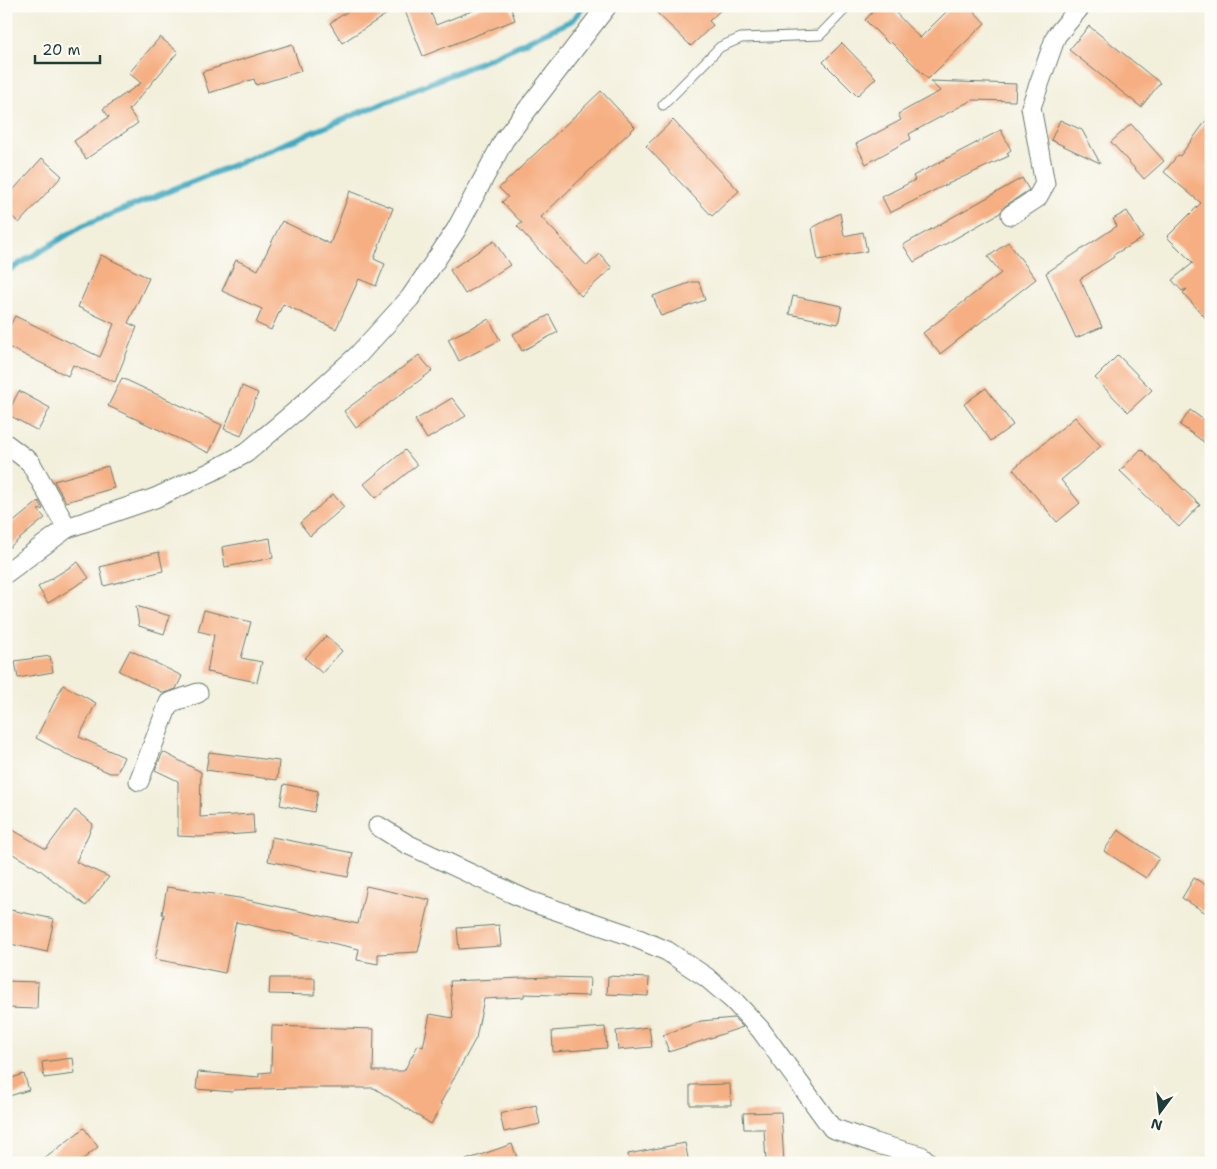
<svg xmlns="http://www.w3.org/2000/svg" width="1217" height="1169" viewBox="0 0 1217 1169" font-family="'Shantell Sans',sans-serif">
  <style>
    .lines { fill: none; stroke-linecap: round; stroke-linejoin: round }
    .stream { stroke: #41aac1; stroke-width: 6 }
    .building { fill: #f6af82 }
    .lane-casing { stroke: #697b6e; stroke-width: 11 }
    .street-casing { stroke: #697b6e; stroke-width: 21 }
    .lane { stroke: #fff; stroke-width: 9 }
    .street { stroke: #fff; stroke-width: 19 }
  </style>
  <rect width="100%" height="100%" fill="#fdfcf7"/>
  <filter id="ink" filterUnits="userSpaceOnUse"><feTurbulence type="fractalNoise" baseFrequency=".02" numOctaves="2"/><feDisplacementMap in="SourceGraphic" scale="10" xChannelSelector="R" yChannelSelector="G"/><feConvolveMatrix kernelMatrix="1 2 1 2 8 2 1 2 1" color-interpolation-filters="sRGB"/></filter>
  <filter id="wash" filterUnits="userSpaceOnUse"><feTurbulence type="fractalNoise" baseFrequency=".0096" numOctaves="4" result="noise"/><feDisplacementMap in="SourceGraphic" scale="20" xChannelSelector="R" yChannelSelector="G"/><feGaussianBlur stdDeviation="1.12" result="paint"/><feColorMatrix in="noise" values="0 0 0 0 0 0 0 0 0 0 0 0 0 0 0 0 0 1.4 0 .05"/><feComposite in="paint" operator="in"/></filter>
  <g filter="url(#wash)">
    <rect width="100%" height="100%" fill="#f2efdb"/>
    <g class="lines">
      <polyline class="stream" points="6,272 82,226 241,162 493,57 573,20 584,6"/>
    </g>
    <g id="blocks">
      <g class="building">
        <polygon points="356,6 399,6 342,43 330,23"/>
        <polygon points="403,6 428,6 436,25 484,6 510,6 515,20 423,56"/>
        <polygon points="650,6 725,6 709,21 713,25 691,46"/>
        <polygon points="878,6 889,6 920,38 952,6 969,6 985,23 928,79 891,42 889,44 865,20"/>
        <polygon points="1089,26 1160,83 1141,107 1069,50"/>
        <polygon points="160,37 178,52 129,110 138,123 86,159 74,141 109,117 103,109 141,83 129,73"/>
        <polygon points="842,43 876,78 857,96 823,62"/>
        <polygon points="292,44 301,71 256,85 254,79 209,93 202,72"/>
        <polygon points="930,81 1016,84 1015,101 972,100 909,134 911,139 866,164 856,144 901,120 898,114 940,91"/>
        <polygon points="601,91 635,127 541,217 587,266 600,254 612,268 581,296 517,226 522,223 502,202 508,197 499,188"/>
        <polygon points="1211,114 1211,324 1183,293 1187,289 1182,291 1172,280 1193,263 1167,237 1201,203 1164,172 1178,155 1180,156"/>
        <polygon points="673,120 739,191 712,216 646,146"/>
        <polygon points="1060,120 1082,130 1100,163 1051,140"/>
        <polygon points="1131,124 1164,161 1144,179 1111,142"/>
        <polygon points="1001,130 1011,150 1007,153 1009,156 937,189 890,213 882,197 915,180 913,176"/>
        <polygon points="42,158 62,176 19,223 6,211 6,198"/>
        <polygon points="1022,178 1029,190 1005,206 1000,213 914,262 903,245"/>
        <polygon points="350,191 393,208 374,259 385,264 376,286 359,279 336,329 283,304 271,330 256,323 262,309 222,291 236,260 258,270 282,221 330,244"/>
        <polygon points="1127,211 1143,238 1113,255 1114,257 1080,279 1102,327 1076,338 1046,273 1117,226 1113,219"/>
        <polygon points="840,213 844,236 863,232 867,251 818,260 812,228"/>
        <polygon points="494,241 510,265 465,294 450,270"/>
        <polygon points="1008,242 1036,279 940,354 923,333 1001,273 988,257"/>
        <polygon points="101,255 149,278 128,323 137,327 115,382 73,365 68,376 6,346 6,333 15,316 100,357 114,324 78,307"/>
        <polygon points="692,282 699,282 705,300 661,316 653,296"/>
        <polygon points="793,296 842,306 838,324 789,314"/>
        <polygon points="549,315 558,332 522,351 513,334"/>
        <polygon points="489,319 500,340 459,361 448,339"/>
        <polygon points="419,355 432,371 356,428 344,411"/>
        <polygon points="1118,355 1152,390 1128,412 1095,378"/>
        <polygon points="122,378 222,425 209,453 108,406"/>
        <polygon points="242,386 258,393 241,436 224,429"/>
        <polygon points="986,388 1013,425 991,441 964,404"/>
        <polygon points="19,391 50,408 38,431 7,414"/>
        <polygon points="452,398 466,416 427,439 415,420"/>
        <polygon points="1190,410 1211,425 1211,447 1180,425"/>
        <polygon points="1075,417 1101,446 1061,480 1080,503 1057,522 1013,469"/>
        <polygon points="1141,449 1200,505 1179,527 1120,471"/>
        <polygon points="405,450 417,465 376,498 364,484"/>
        <polygon points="108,466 114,488 66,502 54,481"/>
        <polygon points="333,494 344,507 310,536 300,523"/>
        <polygon points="39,501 43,509 38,510 45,518 6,550 6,528"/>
        <polygon points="270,538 273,558 225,567 222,547"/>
        <polygon points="159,552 163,571 104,586 100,567"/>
        <polygon points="78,562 89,578 48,603 38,587"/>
        <polygon points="136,606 170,616 164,634 139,626"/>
        <polygon points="204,610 251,622 241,658 262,662 257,682 207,672 214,635 198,631"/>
        <polygon points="326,636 342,651 322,673 305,658"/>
        <polygon points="130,650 182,676 176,689 164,693 119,671"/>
        <polygon points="50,656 53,672 18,678 15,661"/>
        <polygon points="63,685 96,703 79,737 124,757 117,773 110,773 66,754 36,738"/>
        <polygon points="163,752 201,772 200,817 253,814 254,833 199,837 178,836 178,781 155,770"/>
        <polygon points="209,752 279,761 277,780 206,770"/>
        <polygon points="284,784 318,791 314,812 280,805"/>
        <polygon points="75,810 93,824 76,862 109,877 86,906 40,870 6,850 6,826 46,849"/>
        <polygon points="1118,830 1159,858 1146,878 1104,851"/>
        <polygon points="272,837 353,853 348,877 268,861"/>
        <polygon points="1194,878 1211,888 1211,916 1182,898"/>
        <polygon points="366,886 430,900 418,952 378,954 378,964 357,960 359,949 236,922 225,973 155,959 164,915 162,914 167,887 239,898 358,924"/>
        <polygon points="6,909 54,919 47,952 6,943"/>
        <polygon points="499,925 501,946 459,949 457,928"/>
        <polygon points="608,976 649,978 648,996 607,994"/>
        <polygon points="548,977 590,978 589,996 524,994 524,997 484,999 476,1038 440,1104 442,1105 431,1124 374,1088 293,1088 234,1090 233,1092 196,1089 198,1072 259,1077 259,1073 271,1072 272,1026 374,1029 373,1071 404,1071 418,1045 423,1047 430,1014 453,1018 450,981"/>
        <polygon points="270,978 315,978 315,995 269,994"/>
        <polygon points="6,981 38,982 37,1009 6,1008"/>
        <polygon points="734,1018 743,1027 669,1052 663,1035 701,1021"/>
        <polygon points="605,1027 607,1048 553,1052 552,1031"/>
        <polygon points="649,1027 652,1047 618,1050 616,1031"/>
        <polygon points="73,1058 75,1074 44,1078 42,1062"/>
        <polygon points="24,1074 29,1090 6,1097 6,1080"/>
        <polygon points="730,1084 731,1105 690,1105 690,1085"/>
        <polygon points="536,1105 540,1124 504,1132 500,1114"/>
        <polygon points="781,1112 784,1163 766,1163 764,1129 744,1129 743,1113"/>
        <polygon points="84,1128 98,1147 78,1163 39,1163"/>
        <polygon points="685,1143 689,1163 629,1163 628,1154"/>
        <polygon points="512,1144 519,1163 466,1163 466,1160"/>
      </g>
    </g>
  </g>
  <g filter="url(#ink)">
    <use href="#blocks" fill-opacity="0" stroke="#697b6e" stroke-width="1"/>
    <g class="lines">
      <g class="lane-casing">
        <polyline id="lane" points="663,105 720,47 741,38 820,35 848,6"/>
      </g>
      <g class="street-casing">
        <g id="street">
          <polyline points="1011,215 1037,198 1045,184 1031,107 1056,36 1081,6"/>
          <polyline points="6,444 30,462 67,528"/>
          <polyline points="6,573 67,528 155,498 211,472 246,453 297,410 358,355 410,298 456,230 504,140 607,6"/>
          <polyline points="139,781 169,703 198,693"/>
          <polyline points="378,826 407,844 529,901 629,935 667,951 706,977 733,1000 760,1029 832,1128 878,1144 921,1156 929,1163"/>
        </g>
      </g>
      <use href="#lane" class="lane"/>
      <use href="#street" class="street"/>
    </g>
  </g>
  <rect width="1217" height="1169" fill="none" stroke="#fdfcf7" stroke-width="25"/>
  <g transform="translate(1160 1112) rotate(195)" stroke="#fdfcf7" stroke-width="4" paint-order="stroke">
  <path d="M0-4L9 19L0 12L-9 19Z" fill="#1f3d34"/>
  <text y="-8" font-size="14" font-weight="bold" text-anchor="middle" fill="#1f3d34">N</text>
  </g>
  <path d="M35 55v8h65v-8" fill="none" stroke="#1f3d34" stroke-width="2.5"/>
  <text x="42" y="55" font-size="15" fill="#1f3d34" stroke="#fdfcf7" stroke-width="4" paint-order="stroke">20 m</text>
</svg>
